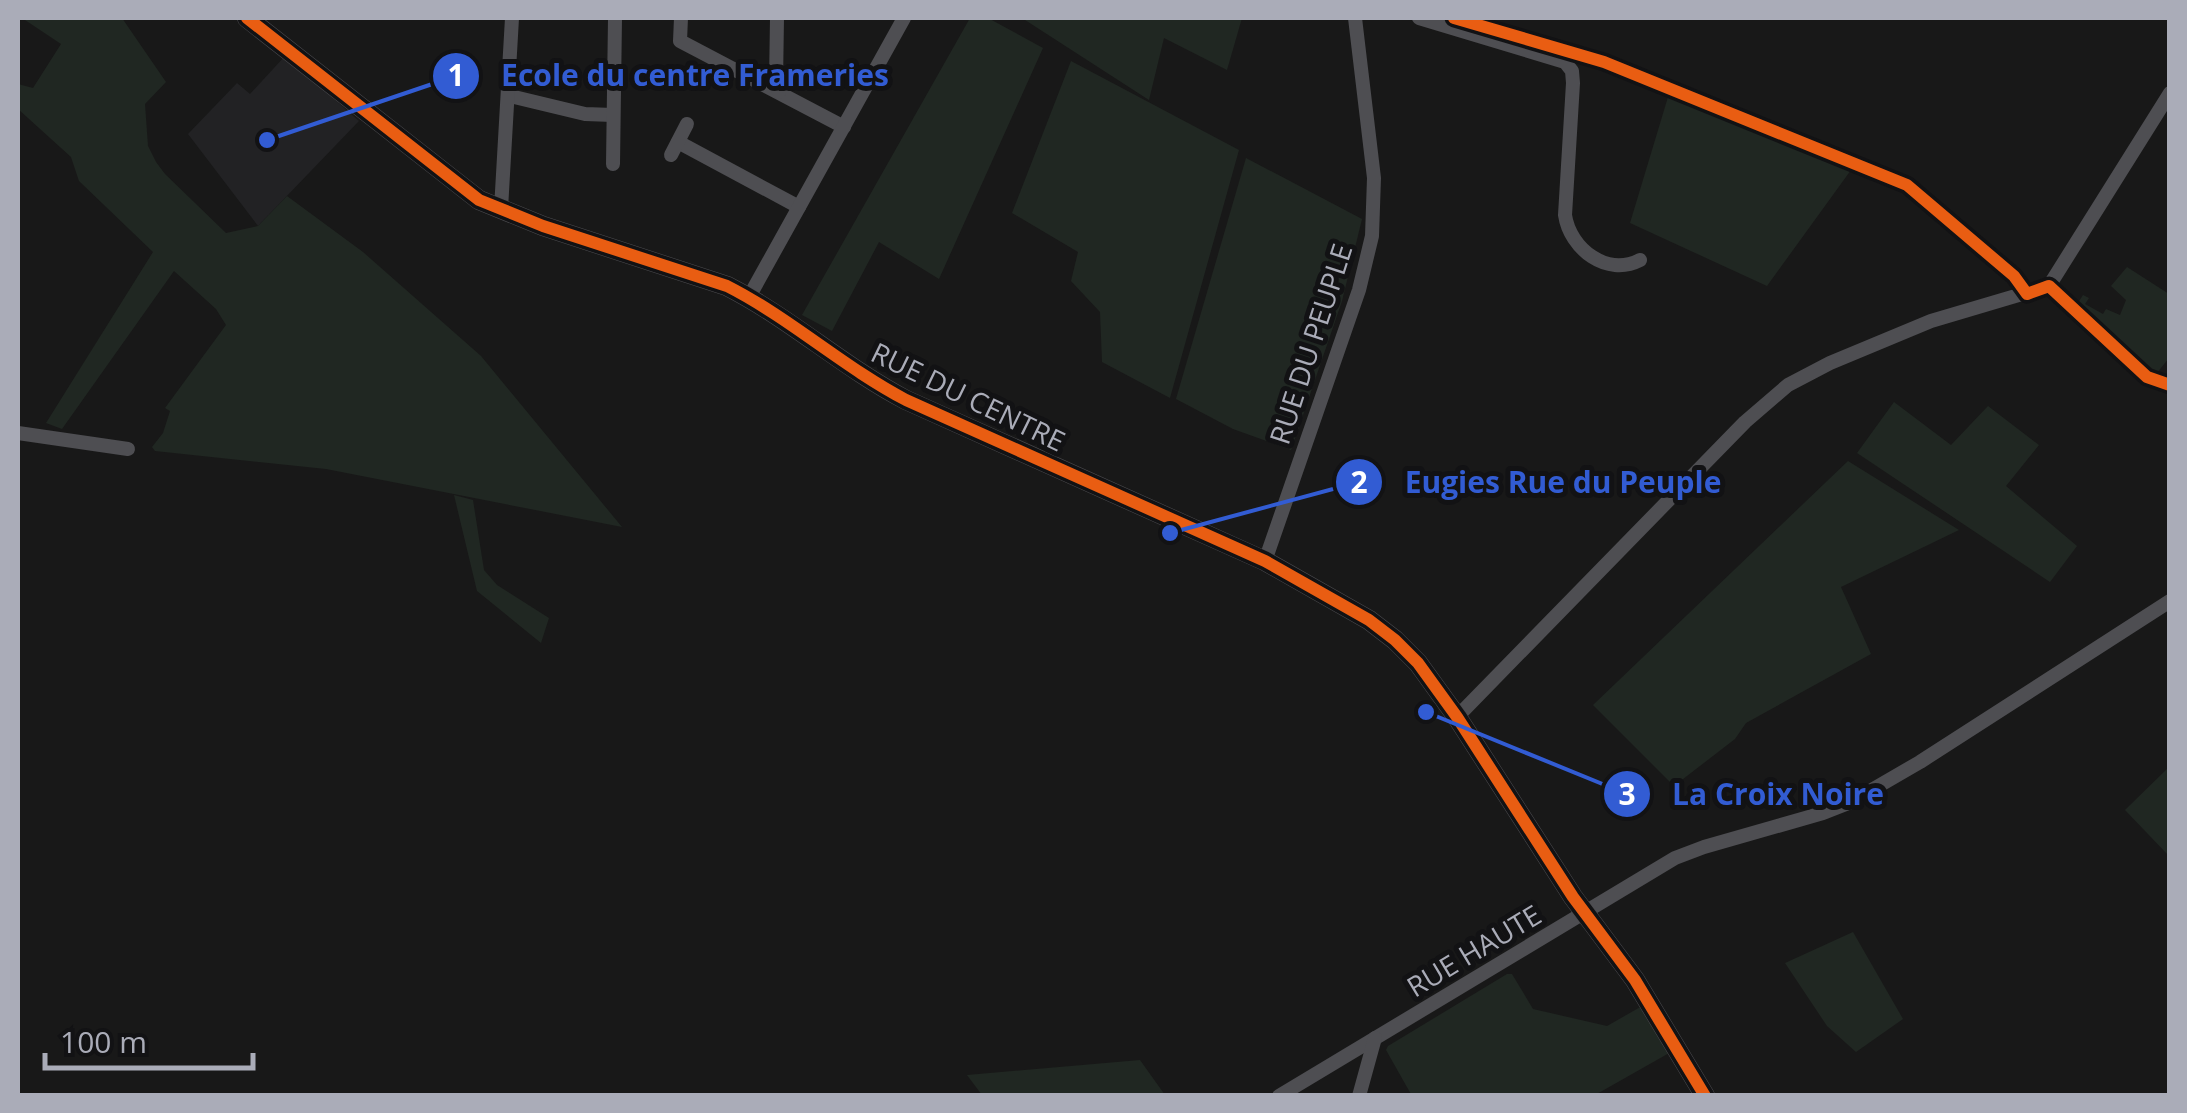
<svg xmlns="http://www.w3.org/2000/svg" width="2187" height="1113" viewBox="0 0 2187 1113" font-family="'Open Sans',sans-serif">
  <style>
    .built { fill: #222224 }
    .green { fill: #202722 }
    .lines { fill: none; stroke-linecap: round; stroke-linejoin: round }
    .street { stroke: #4e4e52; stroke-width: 14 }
    .secondary { stroke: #4c4c4f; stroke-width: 20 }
    .cycleway-casing { stroke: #121214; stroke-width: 19 }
    .cycleway { stroke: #e95d12; stroke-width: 12 }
    .labels { text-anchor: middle; stroke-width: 10; stroke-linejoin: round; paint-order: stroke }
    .street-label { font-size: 28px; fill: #aaacb8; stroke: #121214 }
    .leader { fill: none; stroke: #325cd3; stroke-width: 4 }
    .callout-dot { fill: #325cd3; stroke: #121214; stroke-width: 4 }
    .mark-label { font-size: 30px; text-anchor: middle; font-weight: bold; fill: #fff }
    .callout-label { font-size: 30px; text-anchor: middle; font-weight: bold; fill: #325cd3; stroke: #121214; stroke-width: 10; stroke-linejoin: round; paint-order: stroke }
  </style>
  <rect width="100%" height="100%" fill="#181818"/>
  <polygon class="built" points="285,56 359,121 258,226 188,134 237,83 250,94"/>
  <g class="green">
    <polygon points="22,18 122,18 166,82 145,104 148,146 156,162 165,174 226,233 258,226 287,196 363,252 481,356 622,527 326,469 155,451 152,447 163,433 170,411 165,408 226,325 216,309 174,271 62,429 46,423 153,252 79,181 71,157 18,109 18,84 33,88 61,44"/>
    <polygon points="970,18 988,18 1043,48 939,279 879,242 832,331 802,315"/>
    <polygon points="1022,18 1242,18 1227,70 1164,38 1149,100"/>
    <polygon points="1071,61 1239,150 1170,398 1102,362 1100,312 1071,281 1078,252 1012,213"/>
    <polygon points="1668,97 1851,170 1767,286 1630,223"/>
    <polygon points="1246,158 1362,219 1342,301 1291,450 1233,429 1176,399"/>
    <polygon points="2127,267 2169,294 2169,358 2152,379 2074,309 2083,295 2089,298 2085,304 2103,314 2106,309 2120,315 2126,300 2111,286"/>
    <polygon points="1894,402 1951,445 1988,406 2039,445 2006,486 2077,546 2050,582 1857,453"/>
    <polygon points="1848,461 1959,530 1841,587 1871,654 1746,723 1735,739 1674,786 1593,705"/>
    <polygon points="454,495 473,500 484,570 497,585 549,618 541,643 477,591"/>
    <polygon points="2169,767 2169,856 2125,810"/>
    <polygon points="1853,932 1903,1019 1856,1052 1827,1026 1785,963"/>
    <polygon points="1507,974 1512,974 1533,1009 1607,1026 1642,1006 1671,1052 1595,1095 1412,1096 1386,1050 1388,1046"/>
    <polygon points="1140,1060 1165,1095 982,1095 967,1075"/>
  </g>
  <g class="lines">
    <g class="street">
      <polyline points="681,18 680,41 844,127"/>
      <polyline points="777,18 776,83 779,92"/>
      <path d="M1419 18 1565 62 1572 71 1573 83 1565 215C1570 249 1607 277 1640 260"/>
      <polyline points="510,96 585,114 613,115"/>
      <polyline points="678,142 799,207"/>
      <polyline points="671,155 687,124"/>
      <polyline points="613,164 615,18"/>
      <polyline points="501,209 512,18"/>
      <polyline points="2049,286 2147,377"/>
      <polyline points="749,297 904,18"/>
      <polyline points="18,433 128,449"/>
      <polyline points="1265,561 1359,290 1372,236 1374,178 1355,18"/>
      <polyline points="1457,717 1745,422 1788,385 1830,363 1931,321 2049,286 2170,93"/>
      <polyline points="1279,1096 1675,858 1704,847 1823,813 1851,802 1920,762 2170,601"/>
      <polyline points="1359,1096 1375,1038"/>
    </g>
    <path class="secondary" d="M247 18 479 200 543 226 727 286C790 318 843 367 906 400L1265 561 1369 620 1395 640 1418 663 1457 717 1573 897 1635 980 1705 1096"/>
    <g class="cycleway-casing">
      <g id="cycleway">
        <path d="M247 18 479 200 543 226 727 286C790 318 843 367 906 400L1265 561 1369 620 1395 640 1418 663 1457 717 1573 897 1635 980 1705 1096"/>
        <polyline points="1454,18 1604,62 1907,185 2014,276 2027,294 2049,286 2147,377 2170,385"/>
      </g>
    </g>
    <use href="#cycleway" class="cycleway"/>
  </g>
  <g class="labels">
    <g class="street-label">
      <text transform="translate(1311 344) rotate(-72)" y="10">RUE DU PEUPLE</text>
      <text transform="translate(968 397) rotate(26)" y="10">RUE DU CENTRE</text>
      <text transform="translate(1474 951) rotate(-31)" y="10">RUE HAUTE</text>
    </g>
  </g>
  <path class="leader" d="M267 140L456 76M1170 533L1359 482M1426 712L1627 794"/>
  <g class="callout-dot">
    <circle cx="267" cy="140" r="10"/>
    <circle cx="1170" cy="533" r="10"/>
    <circle cx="1426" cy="712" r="10"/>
    <circle cx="456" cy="76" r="25"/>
    <circle cx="1359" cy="482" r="25"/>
    <circle cx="1627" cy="794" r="25"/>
  </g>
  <g class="mark-label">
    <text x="456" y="86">1</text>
    <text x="1359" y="493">2</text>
    <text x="1627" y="805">3</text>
  </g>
  <g class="callout-label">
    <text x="695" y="86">Ecole du centre Frameries</text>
    <text x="1563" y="493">Eugies Rue du Peuple</text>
    <text x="1778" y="805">La Croix Noire</text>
  </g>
  <rect width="2187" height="1113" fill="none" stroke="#aaacb8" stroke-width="40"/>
  <path d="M45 1053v15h208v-15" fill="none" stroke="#aaacb8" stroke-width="5"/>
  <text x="60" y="1053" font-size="30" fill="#aaacb8" stroke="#121214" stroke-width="8" paint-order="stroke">100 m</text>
</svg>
